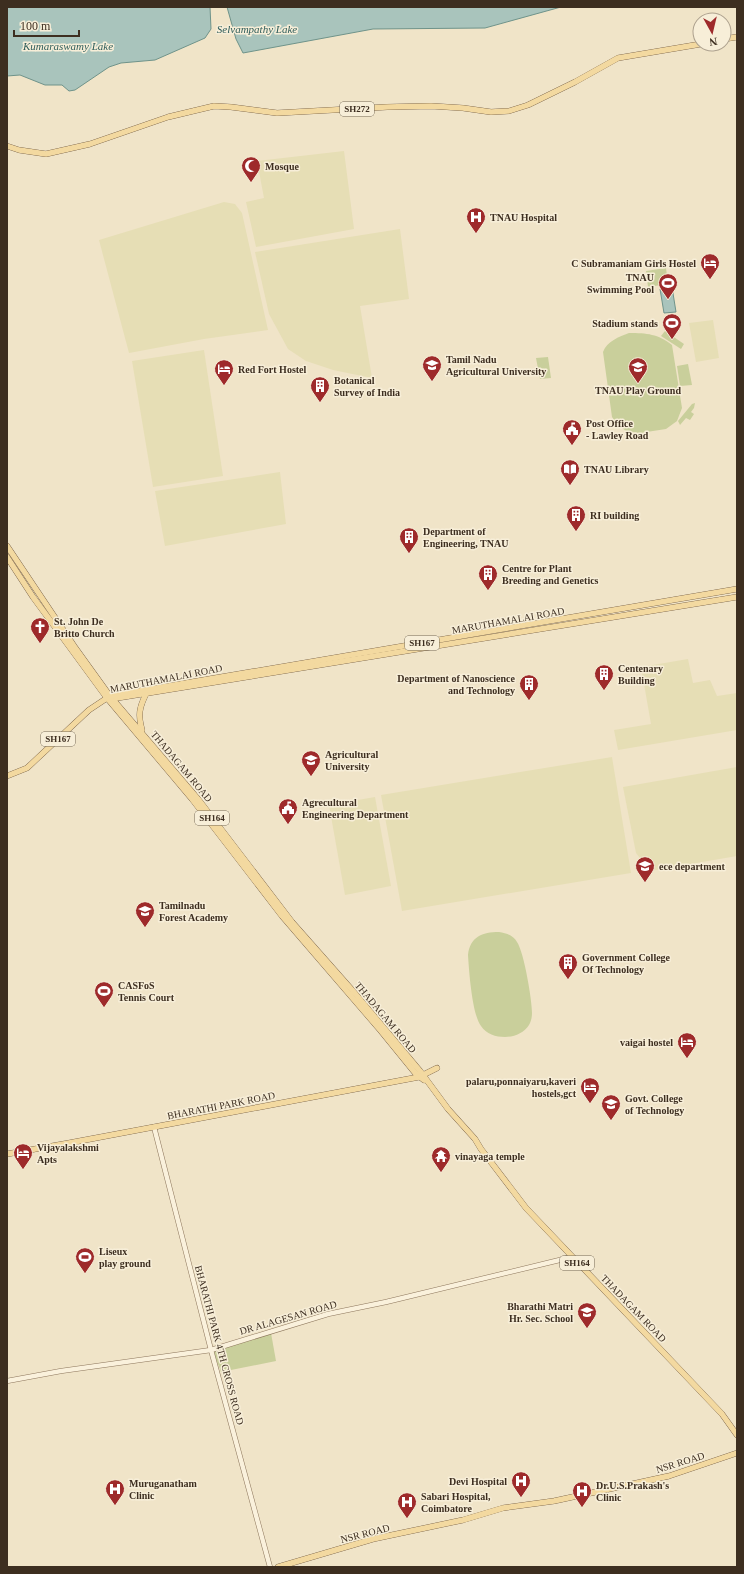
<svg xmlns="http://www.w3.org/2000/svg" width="744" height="1574" viewBox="0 0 744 1574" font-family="'Times New Roman',serif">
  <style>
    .farmland { fill: #e6deb5 }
    .green { fill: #c9cf9b }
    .water { fill: #a9c4bc; stroke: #6f938a }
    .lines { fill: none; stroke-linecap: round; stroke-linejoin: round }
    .minor-casing { stroke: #8d765c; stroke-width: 5.5 }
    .major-casing { stroke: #5b4430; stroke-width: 6 }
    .minor { stroke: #faf1dc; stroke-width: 4.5 }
    .major { stroke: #f3d9a0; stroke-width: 5.5 }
    .labels { text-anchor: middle; stroke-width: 3; stroke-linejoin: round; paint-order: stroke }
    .shield { fill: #f7eed8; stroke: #756857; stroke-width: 1 }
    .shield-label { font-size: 9px; font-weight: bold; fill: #3d2e20 }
    .poi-label { font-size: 10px; font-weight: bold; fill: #3d2e20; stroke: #f7eed8; text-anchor: start }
    .street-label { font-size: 10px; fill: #3d2e20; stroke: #f7eed8 }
    .water-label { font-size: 11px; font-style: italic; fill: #2f5d5a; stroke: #f7eed8 }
  </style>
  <rect width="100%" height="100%" fill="#f0e4c8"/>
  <g class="farmland">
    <polygon points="344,151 354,229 256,247 246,202 264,198 257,161"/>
    <polygon points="224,202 235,204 242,213 268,330 204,339 129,353 99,240"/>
    <polygon points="400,229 409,299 360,306 372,378 333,370 306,361 288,349 269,314 255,252"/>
    <polygon points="713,320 719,358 696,362 689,323"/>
    <polygon points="204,350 223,476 153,487 132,361"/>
    <polygon points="280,472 286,524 165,546 155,491"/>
    <polygon points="688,659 693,683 710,680 717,696 737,693 737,730 618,750 614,730 651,724 641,667"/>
    <polygon points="612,757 631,873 402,911 381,795"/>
    <polygon points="737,767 737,856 650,871 636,853 623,787"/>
    <polygon points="375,797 391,886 345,895 329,805"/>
  </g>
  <g class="green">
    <polygon points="666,268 668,284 648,287 646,271"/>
    <polygon points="665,331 684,344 681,349 661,336"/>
    <path d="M629 333C647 333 658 334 672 345L682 408 677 421 666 429 640 433 626 431 617 424 612 417 603 352C607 341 619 337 629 333Z"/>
    <polygon points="548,357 551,378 540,379 536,358"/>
    <polygon points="688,364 692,385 680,386 677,366"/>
    <polygon points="695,403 694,408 691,412 694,414 690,420 686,418 680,425 678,421 692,404"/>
    <path d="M499 932C506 933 513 935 517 942 524 952 532 1000 532 1013 532 1017 531 1022 529 1025 524 1033 514 1037 505 1037 496 1037 486 1034 481 1026 472 1014 469 971 468 955 470 937 482 932 499 932Z"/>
    <polygon points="271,1333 276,1361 221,1372 213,1351"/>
  </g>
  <g class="water">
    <polygon points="7,7 210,7 211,29 205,38 155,60 121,63 109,67 75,90 69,91 62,85 45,85 20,75 7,76"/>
    <polygon points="227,7 561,7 485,28 373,29 243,53 236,39"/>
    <polygon points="672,287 676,312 664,313 660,289"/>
  </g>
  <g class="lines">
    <g class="minor-casing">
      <g id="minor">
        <polyline points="154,1127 211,1350 270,1567"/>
        <polyline points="7,1381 61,1371 211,1350 328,1314 386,1302 572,1257"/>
      </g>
    </g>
    <g class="major-casing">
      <g id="major">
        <polyline points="724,39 737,37"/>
        <polyline points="7,146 19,150 46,154 90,144 168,117 214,106 231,107 277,113 387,107 431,106 463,108 491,112 509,111 528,105 575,82 618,58 701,44"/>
        <polyline points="7,546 74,646 110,696 198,799 292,922 353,991 420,1071 448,1109 475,1139 481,1149 526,1208 722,1414 737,1435"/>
        <polyline points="7,557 33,597 107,698 192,799 282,916 381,1031 416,1074 424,1080"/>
        <polyline points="111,699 737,597"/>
        <path d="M142 730C138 715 139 708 146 694"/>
        <polyline points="7,776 27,768 89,710 110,696 737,589"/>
        <polyline points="7,1154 69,1143 419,1077 437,1068"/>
        <polyline points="278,1567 373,1539 463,1520 503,1508 554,1501 669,1476 737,1453"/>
      </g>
    </g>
    <use href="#minor" class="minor"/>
    <use href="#major" class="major"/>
  </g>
  <defs>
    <g id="mosque-pin" transform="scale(1)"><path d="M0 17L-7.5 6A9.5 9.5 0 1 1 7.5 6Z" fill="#9e2a2b" stroke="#f7eed8"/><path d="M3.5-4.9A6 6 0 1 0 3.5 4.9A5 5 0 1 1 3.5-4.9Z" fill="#fff"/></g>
    <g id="hospital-pin" transform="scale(1)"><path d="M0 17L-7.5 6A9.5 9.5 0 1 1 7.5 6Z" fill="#9e2a2b" stroke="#f7eed8"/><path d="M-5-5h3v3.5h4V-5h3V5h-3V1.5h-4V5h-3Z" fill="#fff"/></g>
    <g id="hotel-pin" transform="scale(1)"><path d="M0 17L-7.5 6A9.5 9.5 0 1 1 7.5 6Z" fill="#9e2a2b" stroke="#f7eed8"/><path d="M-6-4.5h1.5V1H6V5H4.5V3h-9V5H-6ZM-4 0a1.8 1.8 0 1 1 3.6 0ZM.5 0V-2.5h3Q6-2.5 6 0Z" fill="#fff"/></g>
    <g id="stadium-pin" transform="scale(1)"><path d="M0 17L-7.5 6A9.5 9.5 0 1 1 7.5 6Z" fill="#9e2a2b" stroke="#f7eed8"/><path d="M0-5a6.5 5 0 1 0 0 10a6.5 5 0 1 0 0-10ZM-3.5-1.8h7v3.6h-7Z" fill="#fff"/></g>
    <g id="university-pin" transform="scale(1)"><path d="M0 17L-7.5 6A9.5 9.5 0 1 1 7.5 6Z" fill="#9e2a2b" stroke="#f7eed8"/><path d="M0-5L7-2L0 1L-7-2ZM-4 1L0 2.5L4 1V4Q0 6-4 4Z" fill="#fff"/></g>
    <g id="building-pin" transform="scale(1)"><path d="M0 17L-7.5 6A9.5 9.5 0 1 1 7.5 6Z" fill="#9e2a2b" stroke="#f7eed8"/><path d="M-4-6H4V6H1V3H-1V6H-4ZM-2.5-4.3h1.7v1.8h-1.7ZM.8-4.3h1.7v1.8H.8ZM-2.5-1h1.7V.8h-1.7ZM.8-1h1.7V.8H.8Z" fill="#fff"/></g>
    <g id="civic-pin" transform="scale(1)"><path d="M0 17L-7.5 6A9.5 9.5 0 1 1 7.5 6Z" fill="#9e2a2b" stroke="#f7eed8"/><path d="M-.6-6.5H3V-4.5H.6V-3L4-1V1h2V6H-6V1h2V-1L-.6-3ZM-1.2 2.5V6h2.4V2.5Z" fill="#fff"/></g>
    <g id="library-pin" transform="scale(1)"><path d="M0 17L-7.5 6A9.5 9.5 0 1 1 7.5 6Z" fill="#9e2a2b" stroke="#f7eed8"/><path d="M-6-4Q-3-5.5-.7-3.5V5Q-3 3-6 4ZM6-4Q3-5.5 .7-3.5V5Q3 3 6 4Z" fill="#fff"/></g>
    <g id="church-pin" transform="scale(1)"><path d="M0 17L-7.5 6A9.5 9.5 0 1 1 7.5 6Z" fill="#9e2a2b" stroke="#f7eed8"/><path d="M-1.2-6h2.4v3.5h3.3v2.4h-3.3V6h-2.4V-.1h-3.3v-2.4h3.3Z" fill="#fff"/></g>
    <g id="school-pin" transform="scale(1)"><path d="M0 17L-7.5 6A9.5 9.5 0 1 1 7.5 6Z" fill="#9e2a2b" stroke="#f7eed8"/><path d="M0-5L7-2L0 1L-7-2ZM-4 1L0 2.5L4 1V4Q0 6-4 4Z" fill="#fff"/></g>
    <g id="temple-pin" transform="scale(1)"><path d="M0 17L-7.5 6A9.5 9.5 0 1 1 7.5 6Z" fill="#9e2a2b" stroke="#f7eed8"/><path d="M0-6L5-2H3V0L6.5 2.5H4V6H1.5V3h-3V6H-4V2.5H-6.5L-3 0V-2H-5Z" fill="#fff"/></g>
  </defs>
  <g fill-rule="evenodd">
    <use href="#mosque-pin" x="251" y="166"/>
    <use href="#hospital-pin" x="476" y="217"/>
    <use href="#hotel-pin" x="710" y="263"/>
    <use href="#stadium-pin" x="668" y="283"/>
    <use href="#stadium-pin" x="672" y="323"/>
    <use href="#university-pin" x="432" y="365"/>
    <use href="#university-pin" x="638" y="367"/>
    <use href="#hotel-pin" x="224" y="369"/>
    <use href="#building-pin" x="320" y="386"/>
    <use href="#civic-pin" x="572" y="429"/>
    <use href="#library-pin" x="570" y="469"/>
    <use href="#building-pin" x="576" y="515"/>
    <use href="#building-pin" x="409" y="537"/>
    <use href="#building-pin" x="488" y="574"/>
    <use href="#church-pin" x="40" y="627"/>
    <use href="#building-pin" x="604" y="674"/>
    <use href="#building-pin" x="529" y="684"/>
    <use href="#university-pin" x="311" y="760"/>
    <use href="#civic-pin" x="288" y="808"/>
    <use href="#school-pin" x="645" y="866"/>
    <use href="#university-pin" x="145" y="911"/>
    <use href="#building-pin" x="568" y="963"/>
    <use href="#stadium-pin" x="104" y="991"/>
    <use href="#hotel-pin" x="687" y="1042"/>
    <use href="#hotel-pin" x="590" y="1087"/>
    <use href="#university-pin" x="611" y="1104"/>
    <use href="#hotel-pin" x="23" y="1153"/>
    <use href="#temple-pin" x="441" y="1156"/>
    <use href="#stadium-pin" x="85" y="1257"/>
    <use href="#school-pin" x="587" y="1312"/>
    <use href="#hospital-pin" x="521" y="1481"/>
    <use href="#hospital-pin" x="115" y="1489"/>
    <use href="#hospital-pin" x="582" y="1491"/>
    <use href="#hospital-pin" x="407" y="1502"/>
  </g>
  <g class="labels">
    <g class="shield">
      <rect x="340" y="102" width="34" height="14" rx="3"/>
      <rect x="405" y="636" width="34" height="14" rx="3"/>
      <rect x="41" y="732" width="34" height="14" rx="3"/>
      <rect x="195" y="811" width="34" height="14" rx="3"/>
      <rect x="560" y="1256" width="34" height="14" rx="3"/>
    </g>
    <g class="shield-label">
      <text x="357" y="112">SH272</text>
      <text x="422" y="646">SH167</text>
      <text x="58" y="742">SH167</text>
      <text x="212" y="821">SH164</text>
      <text x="577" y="1266">SH164</text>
    </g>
    <g class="poi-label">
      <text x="265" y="170">Mosque</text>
      <text x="490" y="221">TNAU Hospital</text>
      <text x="696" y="267" text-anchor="end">C Subramaniam Girls Hostel</text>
      <text x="654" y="281" text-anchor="end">TNAU<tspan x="654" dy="12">Swimming Pool</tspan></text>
      <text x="658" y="327" text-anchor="end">Stadium stands</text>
      <text x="446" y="363">Tamil Nadu<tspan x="446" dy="12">Agricultural University</tspan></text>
      <text x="238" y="373">Red Fort Hostel</text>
      <text x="334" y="384">Botanical<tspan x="334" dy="12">Survey of India</tspan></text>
      <text x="638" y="394" text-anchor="middle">TNAU Play Ground</text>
      <text x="586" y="427">Post Office<tspan x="586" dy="12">- Lawley Road</tspan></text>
      <text x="584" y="473">TNAU Library</text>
      <text x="590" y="519">RI building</text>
      <text x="423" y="535">Department of<tspan x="423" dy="12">Engineering, TNAU</tspan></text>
      <text x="502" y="572">Centre for Plant<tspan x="502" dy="12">Breeding and Genetics</tspan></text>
      <text x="54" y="625">St. John De<tspan x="54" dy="12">Britto Church</tspan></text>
      <text x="618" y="672">Centenary<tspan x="618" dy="12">Building</tspan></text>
      <text x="515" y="682" text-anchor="end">Department of Nanoscience<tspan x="515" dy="12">and Technology</tspan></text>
      <text x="325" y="758">Agricultural<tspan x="325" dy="12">University</tspan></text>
      <text x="302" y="806">Agrecultural<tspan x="302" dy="12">Engineering Department</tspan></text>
      <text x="659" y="870">ece department</text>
      <text x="159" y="909">Tamilnadu<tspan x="159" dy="12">Forest Academy</tspan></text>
      <text x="582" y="961">Government College<tspan x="582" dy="12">Of Technology</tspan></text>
      <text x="118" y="989">CASFoS<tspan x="118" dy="12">Tennis Court</tspan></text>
      <text x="673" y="1046" text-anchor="end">vaigai hostel</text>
      <text x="576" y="1085" text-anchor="end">palaru,ponnaiyaru,kaveri<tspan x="576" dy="12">hostels,gct</tspan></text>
      <text x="625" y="1102">Govt. College<tspan x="625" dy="12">of Technology</tspan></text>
      <text x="37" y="1151">Vijayalakshmi<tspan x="37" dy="12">Apts</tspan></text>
      <text x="455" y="1160">vinayaga temple</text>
      <text x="99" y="1255">Liseux<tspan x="99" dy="12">play ground</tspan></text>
      <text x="573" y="1310" text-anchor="end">Bharathi Matri<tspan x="573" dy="12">Hr. Sec. School</tspan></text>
      <text x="507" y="1485" text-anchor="end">Devi Hospital</text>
      <text x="129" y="1487">Muruganatham<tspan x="129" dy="12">Clinic</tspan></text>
      <text x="596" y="1489">Dr.U.S.Prakash's<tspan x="596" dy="12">Clinic</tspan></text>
      <text x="421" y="1500">Sabari Hospital,<tspan x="421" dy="12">Coimbatore</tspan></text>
    </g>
    <g class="street-label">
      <text transform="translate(508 620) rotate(-10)" y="4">MARUTHAMALAI ROAD</text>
      <text transform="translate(166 678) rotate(-11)" y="4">MARUTHAMALAI ROAD</text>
      <text transform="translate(182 766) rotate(50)" y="4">THADAGAM ROAD</text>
      <text transform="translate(386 1017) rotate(50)" y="4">THADAGAM ROAD</text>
      <text transform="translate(221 1105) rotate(-11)" y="4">BHARATHI PARK ROAD</text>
      <text transform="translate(634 1308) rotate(46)" y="4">THADAGAM ROAD</text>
      <text transform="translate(288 1317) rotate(-16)" y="4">DR ALAGESAN ROAD</text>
      <text transform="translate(220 1345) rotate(75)" y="4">BHARATHI PARK 4TH CROSS ROAD</text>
      <text transform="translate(680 1462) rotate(-17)" y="4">NSR ROAD</text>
      <text transform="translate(365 1533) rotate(-14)" y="4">NSR ROAD</text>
    </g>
    <g class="water-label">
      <text x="257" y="33">Selvampathy Lake</text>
      <text x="68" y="50">Kumaraswamy Lake</text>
    </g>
  </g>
  <rect width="744" height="1574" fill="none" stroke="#3d2e20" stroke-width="16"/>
  <g transform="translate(712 32) rotate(172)"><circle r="19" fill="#f7eed8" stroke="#ada18e"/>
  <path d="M0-3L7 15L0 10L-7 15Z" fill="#9e2a2b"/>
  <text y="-6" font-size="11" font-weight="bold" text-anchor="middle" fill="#3d2e20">N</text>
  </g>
  <path d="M14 30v6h65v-6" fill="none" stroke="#3d2e20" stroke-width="2"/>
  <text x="20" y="30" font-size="12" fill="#3d2e20" stroke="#f7eed8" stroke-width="3" paint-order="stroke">100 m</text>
</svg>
